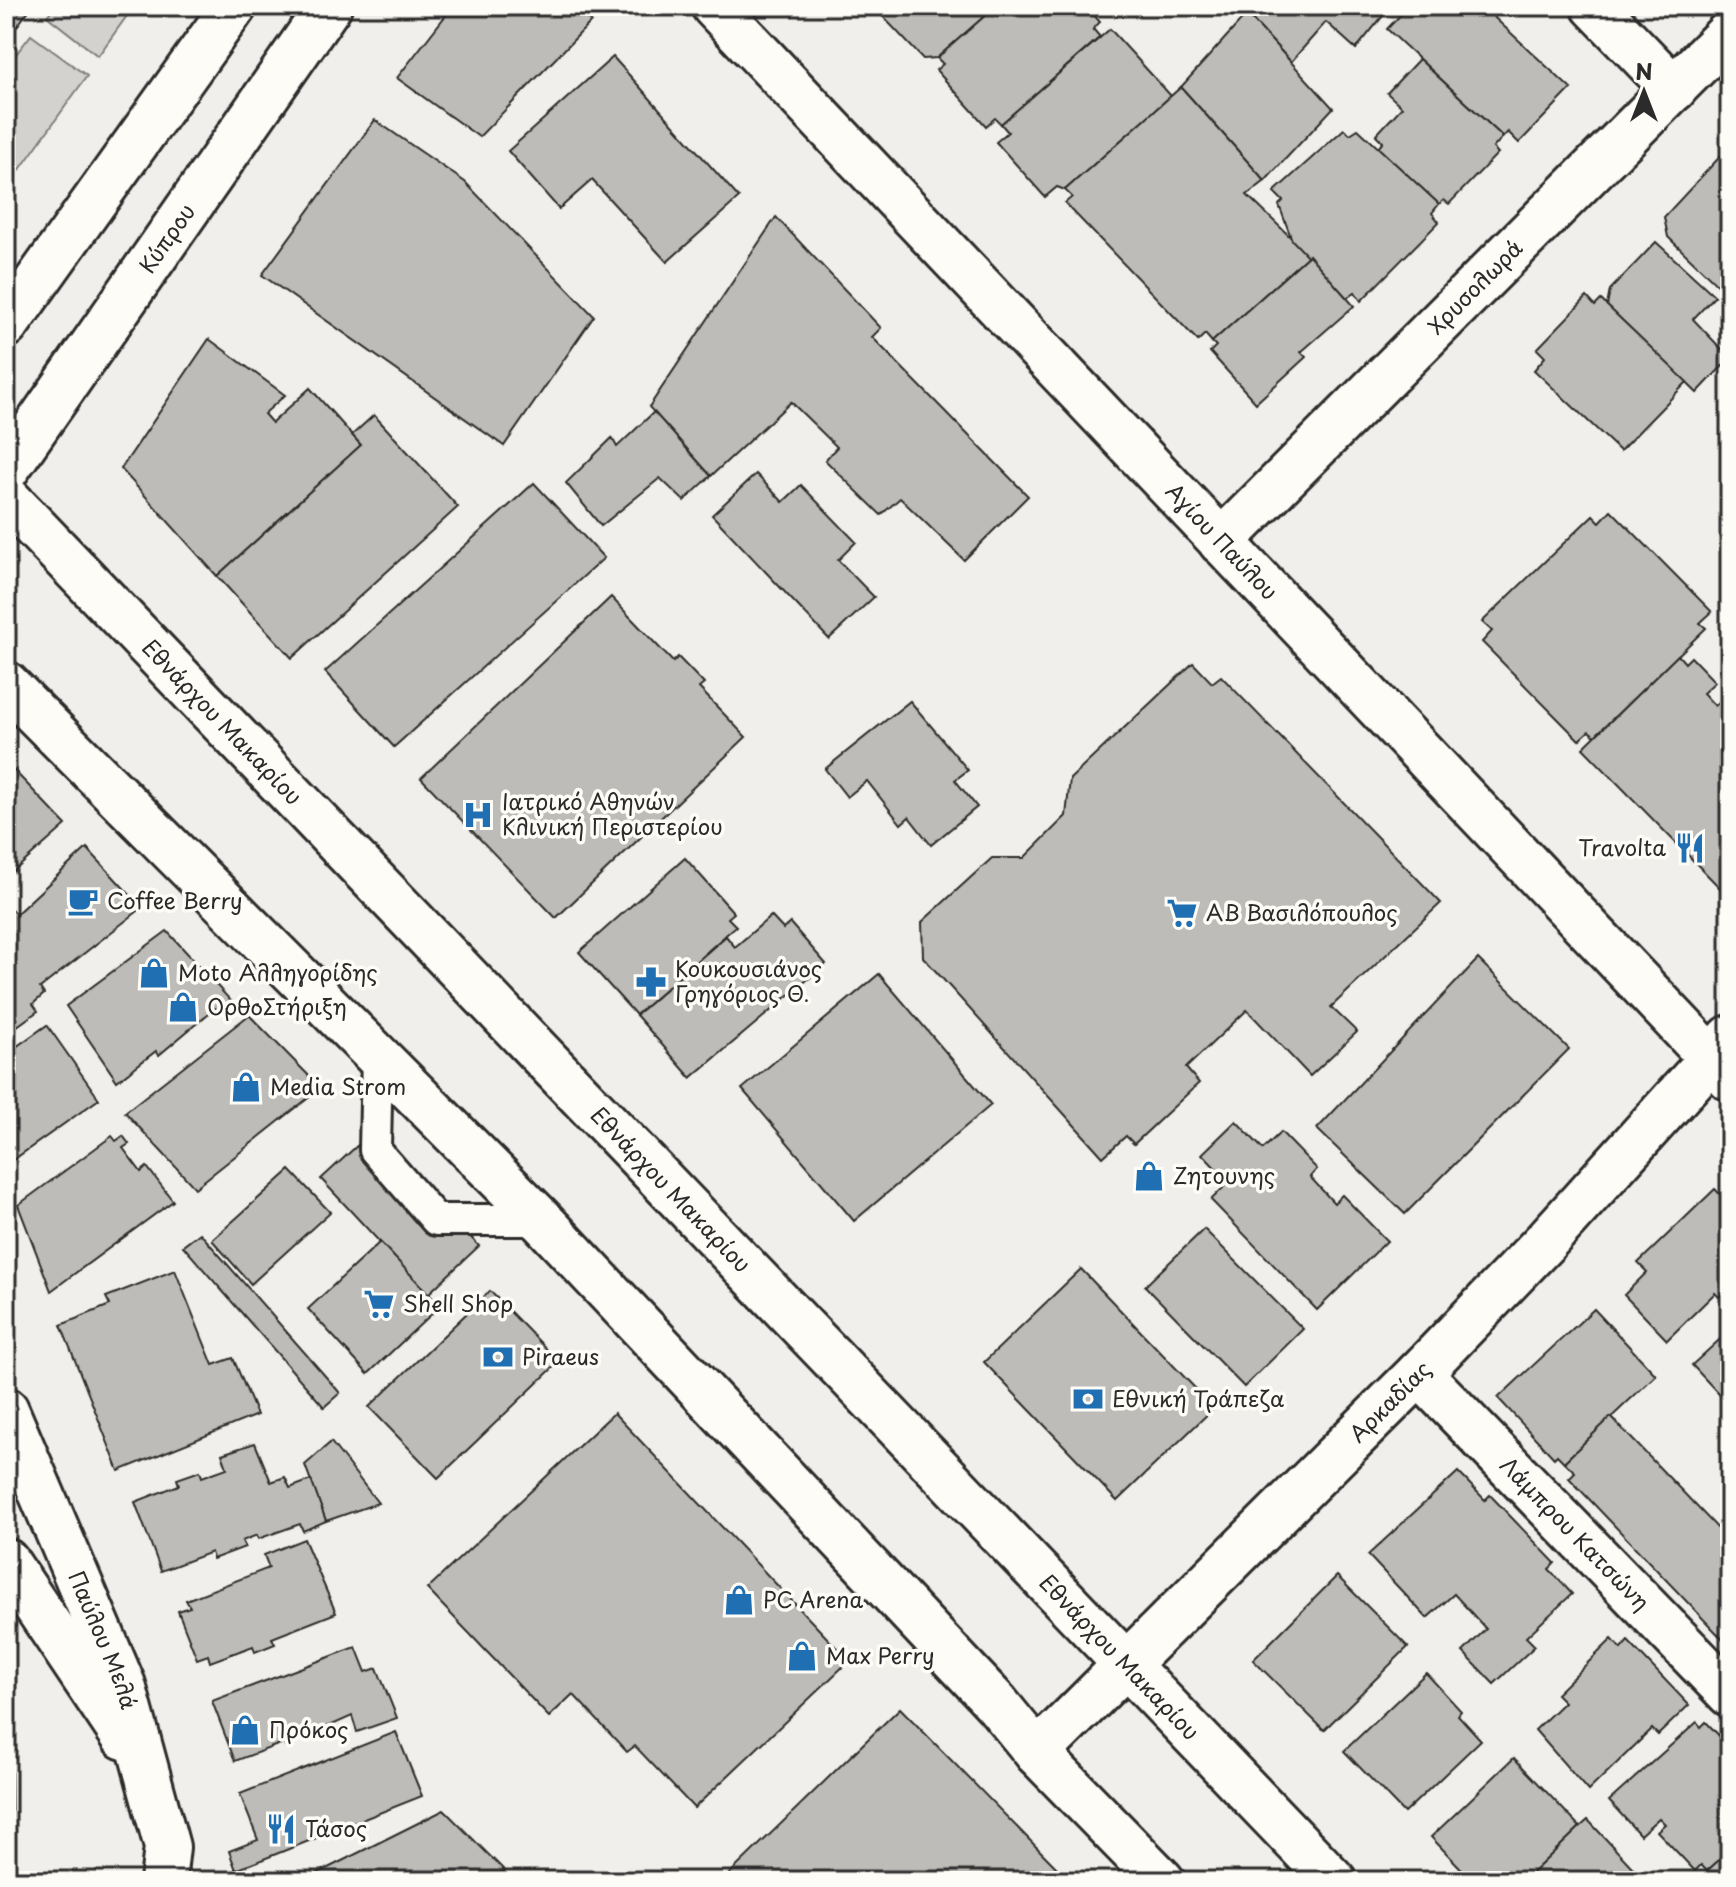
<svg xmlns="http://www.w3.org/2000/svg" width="1736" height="1887" viewBox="0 0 1736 1887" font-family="'Playpen Sans',sans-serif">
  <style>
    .green { fill: #d3d2cf; stroke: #7f7e7d; stroke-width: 2 }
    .building { fill: #bdbcb8; stroke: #2b2b2b; stroke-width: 2 }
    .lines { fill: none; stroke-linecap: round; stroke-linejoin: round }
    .lane-casing { stroke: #2b2b2b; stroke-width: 36 }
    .street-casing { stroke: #2b2b2b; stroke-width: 50 }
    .secondary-casing { stroke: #2b2b2b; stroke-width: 50 }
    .lane { stroke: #fdfcf7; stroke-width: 30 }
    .street { stroke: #fdfcf7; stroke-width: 44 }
    .secondary { stroke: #fdfcf7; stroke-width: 44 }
    .labels { text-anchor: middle; stroke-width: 7; stroke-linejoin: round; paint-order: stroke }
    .street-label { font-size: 22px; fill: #2b2b2b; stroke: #fdfcf7 }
    .poi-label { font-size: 22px; fill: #2b2b2b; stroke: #fdfcf7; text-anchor: start }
  </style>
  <rect width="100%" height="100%" fill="#f0efeb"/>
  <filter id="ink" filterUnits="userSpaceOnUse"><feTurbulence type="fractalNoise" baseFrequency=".0125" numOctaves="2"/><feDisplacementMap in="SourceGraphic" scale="16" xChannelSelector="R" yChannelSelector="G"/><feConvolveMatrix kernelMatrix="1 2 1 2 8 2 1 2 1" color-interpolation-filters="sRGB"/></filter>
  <g filter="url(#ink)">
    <g class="green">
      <polygon points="55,6 134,6 98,56 47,16"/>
      <polygon points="31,35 87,76 6,189 6,67"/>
    </g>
    <g class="building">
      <polygon points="6,6 32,6 6,41"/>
      <polygon points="453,6 574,6 591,22 479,137 397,78"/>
      <polygon points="873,6 996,6 937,58 923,59"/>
      <polygon points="996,6 1086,6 1100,22 1093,29 1100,37 1001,124 995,118 986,126 936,70 943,64 937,58"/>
      <polygon points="1253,6 1391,6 1356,49 1326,22 1291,62 1247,14"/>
      <polygon points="1409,6 1482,6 1571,89 1519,143 1508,132 1503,137 1387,29"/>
      <polygon points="1247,14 1333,108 1265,181 1181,87"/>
      <polygon points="1110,29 1171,96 1065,190 1057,187 1045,197 996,142 1008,132 1001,124"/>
      <polygon points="613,57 739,198 667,262 592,180 559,209 508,151"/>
      <polygon points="1419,59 1503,137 1493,148 1498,153 1449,204 1444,200 1439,204 1378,148 1383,142 1376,135 1402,107 1387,93"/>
      <polygon points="1181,87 1265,181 1247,195 1309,255 1212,342 1205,334 1198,341 1065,203 1072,197 1065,190"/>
      <polygon points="375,120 465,182 594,316 504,446 262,275"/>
      <polygon points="1344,129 1350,134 1358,129 1439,204 1432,213 1439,222 1361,301 1355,292 1347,298 1292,240 1279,205 1283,201 1274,192"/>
      <polygon points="1728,148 1730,149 1730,297 1668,237 1664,217"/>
      <polygon points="776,217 881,328 872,337 1028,496 964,560 900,498 881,515 825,460 837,447 791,402 711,476 649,407"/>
      <polygon points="1656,242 1715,296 1693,319 1730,358 1697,393 1607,306 1610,290"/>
      <polygon points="1309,255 1354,306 1301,352 1306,357 1256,403 1210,352 1216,346 1212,342"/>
      <polygon points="1587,297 1595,306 1601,300 1687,382 1620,451 1534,370 1545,357 1537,349"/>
      <polygon points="209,339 285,395 264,414 272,423 310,388 361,445 217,576 121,469"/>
      <polygon points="654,412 711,476 684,501 660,478 601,526 566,483 612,438 617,447"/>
      <polygon points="374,415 458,507 292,658 217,576 361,445 352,435"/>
      <polygon points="756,474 783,502 801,485 856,542 838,560 874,597 829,639 712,515"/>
      <polygon points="534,483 604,558 394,747 325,672"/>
      <polygon points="1611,510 1712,612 1700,623 1706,628 1595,736 1589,731 1579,740 1482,642 1492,631 1482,622 1593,515 1600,522"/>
      <polygon points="611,597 673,662 678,657 704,684 699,688 746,737 556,918 421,778"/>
      <polygon points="1678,655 1685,663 1691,657 1715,682 1703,693 1715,706 1730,691 1730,888 1725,893 1583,748"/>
      <polygon points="1193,663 1212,683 1221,676 1441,903 1331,1007 1357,1032 1310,1076 1247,1010 1186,1068 1199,1083 1134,1144 1126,1136 1103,1157 923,957 922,922 992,858 1024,858 1066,816 1070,779"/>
      <polygon points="910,701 968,770 955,780 977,807 931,845 909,817 901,824 867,781 847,797 825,769"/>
      <polygon points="6,762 66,825 6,878"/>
      <polygon points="87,848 142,908 40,988 44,994 33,1004 38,1011 6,1034 6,913 11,909 16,914"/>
      <polygon points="685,858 734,913 728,918 736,926 636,1015 579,952"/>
      <polygon points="771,916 783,929 790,923 826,964 691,1078 636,1015 726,936 735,947"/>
      <polygon points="167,931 231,1001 218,1011 215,1008 159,1055 156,1051 117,1081 66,1006"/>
      <polygon points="1478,959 1569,1049 1405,1214 1317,1129"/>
      <polygon points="879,974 991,1105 854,1221 742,1089"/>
      <polygon points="249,1015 321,1088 195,1188 125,1112"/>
      <polygon points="47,1025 99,1099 6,1165 6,1054"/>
      <polygon points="1236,1121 1263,1149 1281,1132 1317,1169 1310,1177 1334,1203 1342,1195 1387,1241 1317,1310 1211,1200 1229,1182 1202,1154"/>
      <polygon points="372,1132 479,1246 428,1294 321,1179"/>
      <polygon points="112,1136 116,1141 123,1136 129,1144 123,1148 141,1172 147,1167 173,1201 51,1291 18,1205"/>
      <polygon points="290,1170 330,1212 251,1284 212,1240"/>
      <polygon points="1715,1189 1730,1205 1730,1287 1719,1297 1715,1293 1667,1340 1624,1295 1647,1272 1638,1263"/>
      <polygon points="1204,1229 1303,1329 1244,1387 1145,1286"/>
      <polygon points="200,1233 340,1393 324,1407 183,1246"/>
      <polygon points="380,1242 440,1306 368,1374 308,1309"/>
      <polygon points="1081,1269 1214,1408 1117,1501 984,1362"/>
      <polygon points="175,1270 213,1365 233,1358 257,1415 119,1471 61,1325 110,1305 106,1297"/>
      <polygon points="490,1291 559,1362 438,1478 369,1407"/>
      <polygon points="1594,1309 1656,1375 1564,1462 1557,1455 1554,1458 1498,1398"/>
      <polygon points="1730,1330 1730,1406 1692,1365"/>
      <polygon points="614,1413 849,1661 694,1808 635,1746 627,1752 573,1694 549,1717 427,1589"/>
      <polygon points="1611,1417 1726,1537 1730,1533 1730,1647 1569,1478 1575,1472 1564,1462"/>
      <polygon points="331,1442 378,1503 326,1521 305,1465"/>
      <polygon points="255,1443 271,1482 285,1477 290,1488 311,1480 326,1521 303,1531 300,1524 258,1539 257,1535 242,1541 245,1547 213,1559 211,1552 161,1571 135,1502 179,1485 177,1479 200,1471 202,1477 227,1468 222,1454"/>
      <polygon points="1458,1472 1485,1500 1490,1495 1555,1563 1549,1569 1572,1594 1526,1637 1535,1646 1494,1684 1463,1652 1486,1629 1454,1594 1427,1618 1368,1555"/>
      <polygon points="304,1539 336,1613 272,1638 275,1644 255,1652 253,1646 210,1662 208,1655 197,1659 178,1611 190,1607 186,1600 269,1568 264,1555"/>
      <polygon points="1337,1576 1408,1647 1324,1730 1253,1660"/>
      <polygon points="1612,1639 1621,1649 1628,1641 1689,1705 1658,1735 1652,1729 1588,1791 1535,1730 1564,1702 1556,1694"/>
      <polygon points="356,1647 366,1672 377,1668 397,1718 357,1732 352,1716 285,1746 283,1743 235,1761 212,1701"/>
      <polygon points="1426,1673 1461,1711 1458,1715 1481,1740 1404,1813 1344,1751"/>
      <polygon points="900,1708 1057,1868 1043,1881 722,1881"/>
      <polygon points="1697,1722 1701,1727 1706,1722 1730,1747 1730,1850 1707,1871 1701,1865 1695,1871 1657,1831 1665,1824 1659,1818 1640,1835 1609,1801"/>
      <polygon points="396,1732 422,1796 236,1870 229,1851 258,1840 240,1794"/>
      <polygon points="6,1755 11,1755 12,1874 6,1874"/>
      <polygon points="1514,1758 1580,1827 1524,1881 1473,1881 1431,1837"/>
      <polygon points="444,1810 505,1871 490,1881 302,1881"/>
      <polygon points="1588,1820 1645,1881 1524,1881 1580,1827"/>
      <polygon points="1730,1850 1730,1881 1697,1881 1707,1871"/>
    </g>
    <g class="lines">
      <g class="lane-casing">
        <polyline id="lane" points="377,1053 375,1150 436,1220 541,1220"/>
      </g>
      <g class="street-casing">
        <g id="street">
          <path id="s1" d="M714 6 1730 1078"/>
          <polyline points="1594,6 1674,89"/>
          <path id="s2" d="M1221 542 1730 32"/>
          <path id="s3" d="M1419 1373 1730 1694"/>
          <path id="s4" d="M1037 1753 1419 1373 1546 1241 1730 1038"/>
        </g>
      </g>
      <g class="secondary-casing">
        <g id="secondary">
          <polyline points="6,325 234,6"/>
          <path id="s5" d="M6 470 329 6"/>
          <path id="s6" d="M6 497 1334 1881"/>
          <polyline points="6,684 541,1220 997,1704 1037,1753 1162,1881"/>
          <path id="s7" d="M6 1410 123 1685 167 1847 163 1881"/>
          <polyline points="6,1561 124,1737"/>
        </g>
      </g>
      <use href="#lane" class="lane"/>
      <use href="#street" class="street"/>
      <use href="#secondary" class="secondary"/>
    </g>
  </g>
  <defs>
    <g id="hospital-bare" transform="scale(2.4)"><path d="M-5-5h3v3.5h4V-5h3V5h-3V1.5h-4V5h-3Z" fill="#1f6fb2" stroke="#fdfcf7" stroke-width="2.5" paint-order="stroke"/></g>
    <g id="restaurant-bare" transform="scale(2.4)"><path d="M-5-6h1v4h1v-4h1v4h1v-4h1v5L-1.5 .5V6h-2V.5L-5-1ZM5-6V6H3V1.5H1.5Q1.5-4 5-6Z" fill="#1f6fb2" stroke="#fdfcf7" stroke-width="2.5" paint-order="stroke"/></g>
    <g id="cafe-bare" transform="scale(2.4)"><path d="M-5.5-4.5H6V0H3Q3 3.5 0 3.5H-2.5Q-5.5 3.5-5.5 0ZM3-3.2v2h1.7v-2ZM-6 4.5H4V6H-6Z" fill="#1f6fb2" stroke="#fdfcf7" stroke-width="2.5" paint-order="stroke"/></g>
    <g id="supermarket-bare" transform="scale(2.4)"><path d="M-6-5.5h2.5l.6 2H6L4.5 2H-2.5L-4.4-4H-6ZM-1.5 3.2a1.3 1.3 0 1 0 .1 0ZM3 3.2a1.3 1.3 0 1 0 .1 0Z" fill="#1f6fb2" stroke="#fdfcf7" stroke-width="2.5" paint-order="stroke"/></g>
    <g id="shop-bare" transform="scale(2.4)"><path d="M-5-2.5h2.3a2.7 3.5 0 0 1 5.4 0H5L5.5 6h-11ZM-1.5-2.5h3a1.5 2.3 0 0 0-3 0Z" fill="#1f6fb2" stroke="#fdfcf7" stroke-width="2.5" paint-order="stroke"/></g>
    <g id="pharmacy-bare" transform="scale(2.4)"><path d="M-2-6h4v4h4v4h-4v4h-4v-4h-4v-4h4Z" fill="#1f6fb2" stroke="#fdfcf7" stroke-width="2.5" paint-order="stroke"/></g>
    <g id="bank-bare" transform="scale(2.4)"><path d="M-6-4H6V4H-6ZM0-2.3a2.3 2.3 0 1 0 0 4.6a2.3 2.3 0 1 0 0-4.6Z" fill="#1f6fb2" stroke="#fdfcf7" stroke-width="2.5" paint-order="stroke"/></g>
  </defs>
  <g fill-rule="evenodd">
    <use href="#hospital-bare" x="478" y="815"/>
    <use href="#restaurant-bare" x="1690" y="848"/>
    <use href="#cafe-bare" x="83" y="901"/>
    <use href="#supermarket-bare" x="1182" y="913"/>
    <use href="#shop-bare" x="154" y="973"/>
    <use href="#pharmacy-bare" x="651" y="982"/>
    <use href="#shop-bare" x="183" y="1007"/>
    <use href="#shop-bare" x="246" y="1087"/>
    <use href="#shop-bare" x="1149" y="1176"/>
    <use href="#supermarket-bare" x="379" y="1304"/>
    <use href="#bank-bare" x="498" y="1357"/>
    <use href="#bank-bare" x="1088" y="1399"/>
    <use href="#shop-bare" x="739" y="1600"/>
    <use href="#shop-bare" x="802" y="1656"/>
    <use href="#shop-bare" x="245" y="1730"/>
    <use href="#restaurant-bare" x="281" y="1829"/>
  </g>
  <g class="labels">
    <g class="street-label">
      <text dy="8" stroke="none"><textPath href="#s5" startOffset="282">Κύπρου</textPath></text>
      <text dy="8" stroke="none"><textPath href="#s2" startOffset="360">Χρυσολωρά</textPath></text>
      <text dy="8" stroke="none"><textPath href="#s1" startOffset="738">Αγίου Παύλου</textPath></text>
      <text dy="8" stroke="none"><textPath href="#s6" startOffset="312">Εθνάρχου Μακαρίου</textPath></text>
      <text dy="8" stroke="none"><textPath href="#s6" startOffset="960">Εθνάρχου Μακαρίου</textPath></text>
      <text dy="8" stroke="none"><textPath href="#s4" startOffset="498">Αρκαδίας</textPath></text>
      <text dy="8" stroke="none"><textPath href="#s3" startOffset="224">Λάμπρου Κατσώνη</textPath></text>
      <text dy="8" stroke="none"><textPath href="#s7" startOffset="250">Παύλου Μελά</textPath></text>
      <text dy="8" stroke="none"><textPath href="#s6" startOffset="1608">Εθνάρχου Μακαρίου</textPath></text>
    </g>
    <g class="poi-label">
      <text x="502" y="810">Ιατρικό Αθηνών<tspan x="502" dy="25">Κλινική Περιστερίου</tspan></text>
      <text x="1666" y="856" text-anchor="end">Travolta</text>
      <text x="107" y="909">Coffee Berry</text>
      <text x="1206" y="921">ΑΒ Βασιλόπουλος</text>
      <text x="675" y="977">Κουκουσιάνος<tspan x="675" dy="25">Γρηγόριος Θ.</tspan></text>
      <text x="178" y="981">Moto Αλληγορίδης</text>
      <text x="207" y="1015">ΟρθοΣτήριξη</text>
      <text x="270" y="1095">Media Strom</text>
      <text x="1173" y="1184">Ζητουνης</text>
      <text x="403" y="1312">Shell Shop</text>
      <text x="522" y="1365">Piraeus</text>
      <text x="1112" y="1407">Εθνική Τράπεζα</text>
      <text x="763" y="1608">PC Arena</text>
      <text x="826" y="1664">Max Perry</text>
      <text x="269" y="1738">Πρόκος</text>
      <text x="305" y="1837">Τάσος</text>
    </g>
  </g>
  <rect width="1736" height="1887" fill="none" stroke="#fdfcf7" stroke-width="32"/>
  <rect x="16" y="16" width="1704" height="1855" fill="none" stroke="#2b2b2b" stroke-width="3" filter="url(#ink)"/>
  <g transform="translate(1644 92)" stroke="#fdfcf7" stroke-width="6" paint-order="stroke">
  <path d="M0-6L14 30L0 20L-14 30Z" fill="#2b2b2b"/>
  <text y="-12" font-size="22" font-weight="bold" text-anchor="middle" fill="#2b2b2b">N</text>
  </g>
</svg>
